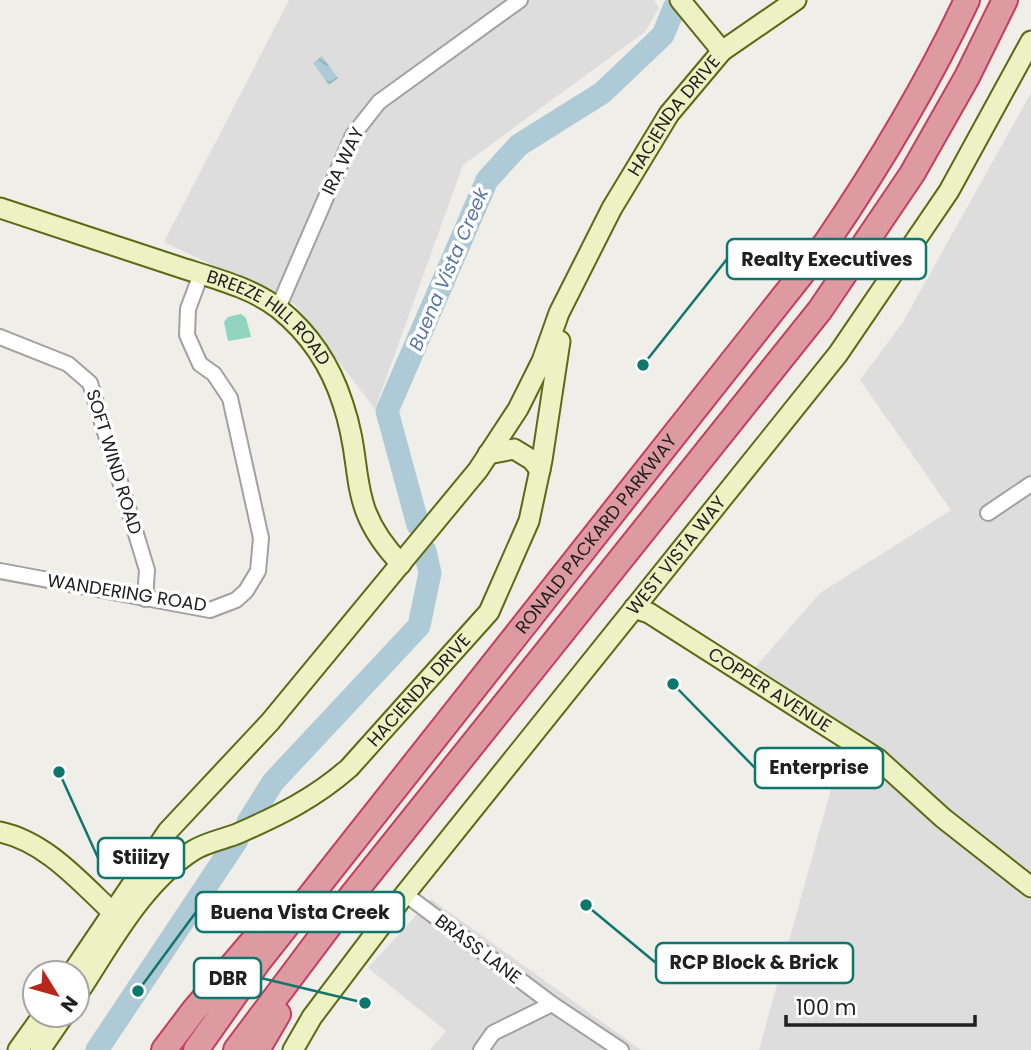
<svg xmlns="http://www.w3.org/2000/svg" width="1031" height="1050" viewBox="0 0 1031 1050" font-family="Poppins,sans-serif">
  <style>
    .residential { fill: #dedddd }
    .pitch { fill: #90d4c0 }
    .water { fill: url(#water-waves) }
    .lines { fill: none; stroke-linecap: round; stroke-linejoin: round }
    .river { stroke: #aecad7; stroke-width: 23 }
    .street-casing { stroke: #a1a1a1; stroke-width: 18 }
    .secondary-casing { stroke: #5a6b13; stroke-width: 23 }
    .highway-casing { stroke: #c53d60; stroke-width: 28 }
    .street { stroke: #fff; stroke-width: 14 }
    .secondary { stroke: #ecf2c3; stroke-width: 19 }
    .highway { stroke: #dd9aa0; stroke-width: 24 }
    .labels { text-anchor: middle; stroke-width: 7; stroke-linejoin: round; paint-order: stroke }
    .street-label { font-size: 18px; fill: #202020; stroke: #fff }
    .water-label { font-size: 19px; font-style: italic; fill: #5877a4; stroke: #fff }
    .leader { fill: none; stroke: #0f766e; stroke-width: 2.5 }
    .callout-dot { fill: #0f766e; stroke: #fff; stroke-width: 2.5 }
    .callout { fill: #fff; stroke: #0f766e; stroke-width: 2.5 }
    .callout-label { font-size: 19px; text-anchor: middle; font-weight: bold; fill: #202020 }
  </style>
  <defs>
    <pattern id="water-waves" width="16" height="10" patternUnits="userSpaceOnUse" patternTransform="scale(1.75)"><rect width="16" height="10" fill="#aecad7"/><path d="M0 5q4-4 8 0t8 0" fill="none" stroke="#95adb8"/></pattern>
  </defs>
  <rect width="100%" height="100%" fill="#efeee8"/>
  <g class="residential">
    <polygon points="289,0 654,0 659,8 645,32 463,165 375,409 294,304 164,242"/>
    <polygon points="1031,93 1031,1050 759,1050 848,727 751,672 820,593 951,510 860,380 903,322"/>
    <polygon points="431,899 641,1050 430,1050 446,1031 368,968"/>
  </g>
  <polygon class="pitch" points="241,314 246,318 251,337 228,341 224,322 228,317"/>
  <polygon class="water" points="322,56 338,78 329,85 313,63"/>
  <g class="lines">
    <g class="river">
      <polyline points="418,525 387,411 487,180 519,145 602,93 663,35 674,8"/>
      <polyline points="248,822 273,782 419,626 430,573 425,551"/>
      <polyline points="97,1050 237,840"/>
    </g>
    <g class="street-casing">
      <g id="street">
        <polyline points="278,308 353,135 379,102 520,0"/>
        <polyline points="0,337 68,364 90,383 147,570 145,599"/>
        <polyline points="988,513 1031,484"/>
        <polyline points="0,571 210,610 236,600 246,591 258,571 261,538 230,398 214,374 200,364 187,335 188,309 201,274"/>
        <polyline points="405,894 552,1004 621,1050"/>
        <polyline points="481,1050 493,1033 552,1004"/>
      </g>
    </g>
    <g class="secondary-casing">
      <g id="secondary">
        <polyline points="680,0 722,51"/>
        <path id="s1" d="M0 208C59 227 117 247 176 266 209 277 252 287 279 309 310 334 331 366 343 404 366 472 344 504 401 564"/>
        <polyline points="488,454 514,449 532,460 540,470"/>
        <path id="s2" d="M634 608 649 613 878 759 943 818 1031 887"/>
        <path d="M0 832C49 842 86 889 122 921"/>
        <path id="s3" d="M72 973 168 831 270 722 478 470 518 409 542 361 559 313 612 208 669 114 722 51 796 0"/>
        <path id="s4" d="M77 995C110 945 142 883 194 850 207 842 225 839 239 833 280 815 315 798 349 768L489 612 529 521 542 460 560 341"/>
        <polyline points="18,1050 43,1015"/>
        <polyline points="40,1050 64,1015"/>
        <path id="s5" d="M293 1050 312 1017 405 894 838 354 949 191 1031 41"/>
      </g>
    </g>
    <g class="highway-casing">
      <g id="highway">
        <polyline points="164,1050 195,1009 270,921"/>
        <path id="s6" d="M196 1050 258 962 826 243C879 165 927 85 967 0"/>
        <polyline points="236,1050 353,894 820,310 912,174 967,77 1005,0"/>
        <polyline points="257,1050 278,1014"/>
      </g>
    </g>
    <use href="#street" class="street"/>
    <use href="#secondary" class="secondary"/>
    <use href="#highway" class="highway"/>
  </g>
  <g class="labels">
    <g class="street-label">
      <text dy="6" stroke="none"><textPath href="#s3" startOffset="1054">HACIENDA DRIVE</textPath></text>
      <text transform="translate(343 161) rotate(-64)" y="6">IRA WAY</text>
      <text dy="6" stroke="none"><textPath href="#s1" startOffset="294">BREEZE HILL ROAD</textPath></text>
      <text transform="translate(114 462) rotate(73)" y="6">SOFT WIND ROAD</text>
      <text dy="6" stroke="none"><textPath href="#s6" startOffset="653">RONALD PACKARD PARKWAY</textPath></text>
      <text dy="6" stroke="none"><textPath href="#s5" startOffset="626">WEST VISTA WAY</textPath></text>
      <text transform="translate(127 593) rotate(9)" y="6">WANDERING ROAD</text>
      <text dy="6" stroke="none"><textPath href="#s4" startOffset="469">HACIENDA DRIVE</textPath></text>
      <text dy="6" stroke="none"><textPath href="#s2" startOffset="159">COPPER AVENUE</textPath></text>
      <text transform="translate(478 949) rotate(37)" y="6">BRASS LANE</text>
    </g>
    <g class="water-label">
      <text transform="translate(448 269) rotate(-67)" y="7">Buena Vista Creek</text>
    </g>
  </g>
  <path class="leader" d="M643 365L727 259M673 684L755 768M59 772L98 858M138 991L196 912M586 905L656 963M365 1003L261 978"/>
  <g class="callout-dot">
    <circle cx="643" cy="365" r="7"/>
    <circle cx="673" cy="684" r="7"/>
    <circle cx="59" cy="772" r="7"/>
    <circle cx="138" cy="991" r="7"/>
    <circle cx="586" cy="905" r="7"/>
    <circle cx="365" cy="1003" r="7"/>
  </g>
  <g class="callout">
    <rect x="727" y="239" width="199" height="40" rx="7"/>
    <rect x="755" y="748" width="128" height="40" rx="7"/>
    <rect x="98" y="838" width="86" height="40" rx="7"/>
    <rect x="196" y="892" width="208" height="40" rx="7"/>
    <rect x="656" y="943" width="197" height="40" rx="7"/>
    <rect x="194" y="958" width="67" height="40" rx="7"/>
  </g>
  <g class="callout-label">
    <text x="827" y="266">Realty Executives</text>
    <text x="819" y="774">Enterprise</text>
    <text x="141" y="864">Stiiizy</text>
    <text x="300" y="919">Buena Vista Creek</text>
    <text x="754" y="969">RCP Block &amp; Brick</text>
    <text x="228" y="985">DBR</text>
  </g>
  <g transform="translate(56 994) rotate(127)"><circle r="33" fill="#ffffff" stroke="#a6a6a6" stroke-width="2"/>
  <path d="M0-5L12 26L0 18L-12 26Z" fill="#b7281a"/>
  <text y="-10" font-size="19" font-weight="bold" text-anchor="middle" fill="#202020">N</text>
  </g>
  <path d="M786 1015v10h189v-10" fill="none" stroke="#202020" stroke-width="3.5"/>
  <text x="796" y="1015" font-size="21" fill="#202020" stroke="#ffffff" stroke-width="5" paint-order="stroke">100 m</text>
</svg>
